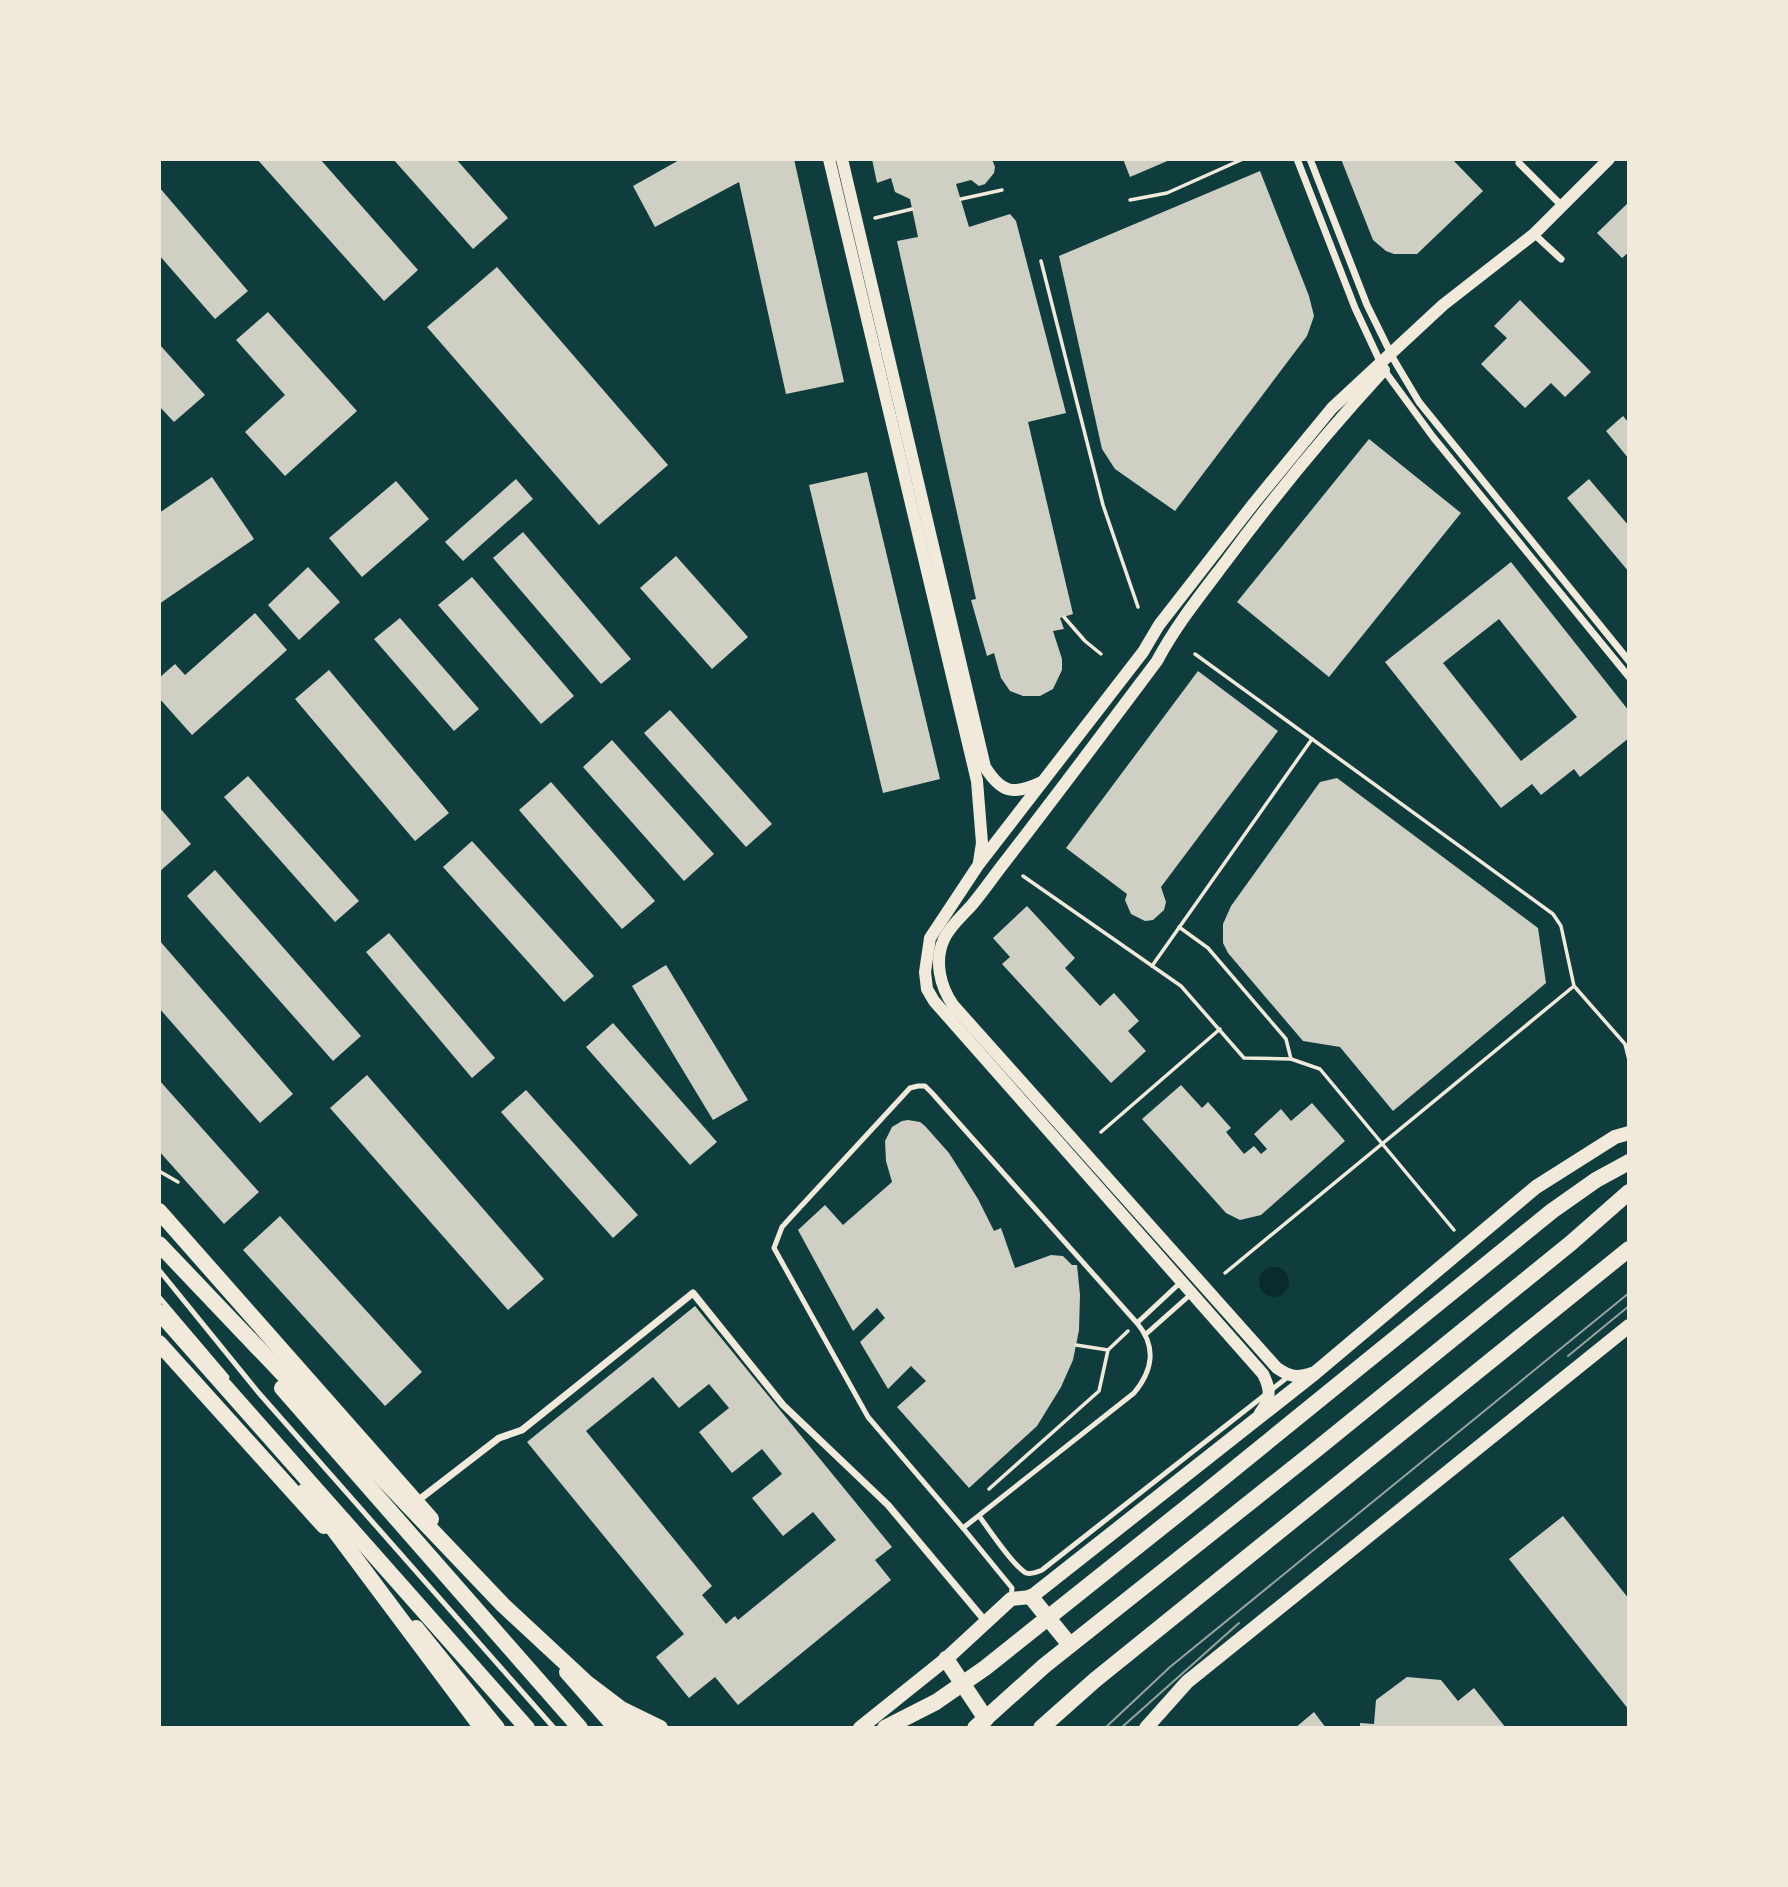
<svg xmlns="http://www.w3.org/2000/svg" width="1788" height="1887" viewBox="0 0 1788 1887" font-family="Rubik,sans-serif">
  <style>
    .water { fill: #0a2a2b }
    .building { fill: #cfcfc3; fill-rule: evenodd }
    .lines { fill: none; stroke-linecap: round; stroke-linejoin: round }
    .path { stroke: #f1e9da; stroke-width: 3.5 }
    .service { stroke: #f1e9da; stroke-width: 5 }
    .minor { stroke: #f1e9da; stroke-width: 7 }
    .tertiary { stroke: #f1e9da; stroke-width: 12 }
    .secondary { stroke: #f1e9da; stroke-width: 14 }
    .primary { stroke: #f1e9da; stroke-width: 16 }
    .trunk { stroke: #f1e9da; stroke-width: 16 }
    .tram { stroke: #97a49c; stroke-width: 2 }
  </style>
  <rect width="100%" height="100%" fill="#0f3d3e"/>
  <circle class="water" cx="1274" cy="1282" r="15"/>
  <g class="building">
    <polygon points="257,159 320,159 418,270 384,301"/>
    <polygon points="393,159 456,159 508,218 473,249"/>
    <polygon points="681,159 794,159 844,382 786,394 739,182 655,227 633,186"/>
    <polygon points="872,159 992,159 995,167 994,173 985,184 979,186 971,180 956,184 969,227 1010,214 1016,221 1066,413 1028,422 1073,614 1060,618 1064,629 1053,631 1062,659 1062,670 1053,689 1040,696 1023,696 1010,691 1001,678 994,653 987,656 971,600 976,599 897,241 918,237 910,199 895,192 891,178 877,183"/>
    <polygon points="1123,159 1172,159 1130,177"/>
    <polygon points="1341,159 1452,159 1483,191 1417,254 1394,254 1386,251 1373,240"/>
    <polygon points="1260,171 1309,296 1314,316 1307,336 1175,511 1115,469 1102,449 1059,256"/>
    <polygon points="159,187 248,291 215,319 159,255"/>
    <polygon points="1629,202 1629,252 1622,258 1597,233"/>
    <polygon points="497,267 668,465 599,525 427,327"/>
    <polygon points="1520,300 1591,372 1565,397 1551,383 1525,408 1481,364 1507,338 1494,326"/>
    <polygon points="268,312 357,411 285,476 245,432 285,395 236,340"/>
    <polygon points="159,344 205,395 174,422 159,406"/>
    <polygon points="1623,416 1629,423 1629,459 1606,431"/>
    <polygon points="1369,439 1461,513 1329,677 1237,602"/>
    <polygon points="867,472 940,779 883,793 809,485"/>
    <polygon points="212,477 254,539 159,604 159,513"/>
    <polygon points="516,479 533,499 463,561 445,542"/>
    <polygon points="1589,479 1629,526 1629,572 1567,498"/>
    <polygon points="396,481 429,519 362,577 329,538"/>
    <polygon points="523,532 631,659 601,684 493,558"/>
    <polygon points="676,556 748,637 712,669 640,588"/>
    <path d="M1511 562 1629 711V738L1580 777 1574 769 1541 795 1532 784 1501 808 1385 662ZM1499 619 1577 717 1521 761 1443 663Z"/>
    <polygon points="308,567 340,602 299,640 268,605"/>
    <polygon points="472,577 574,696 541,724 438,605"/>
    <polygon points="255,613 287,650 192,735 159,698 159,678 175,664 185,675"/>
    <polygon points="400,618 479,709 454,731 374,639"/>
    <polygon points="329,670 449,813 415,841 295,699"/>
    <polygon points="1198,671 1278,731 1161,887 1166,902 1164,910 1153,920 1145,921 1131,914 1125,900 1127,894 1066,848"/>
    <polygon points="670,710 772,824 746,847 644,733"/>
    <polygon points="612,740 714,854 684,881 583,767"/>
    <polygon points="248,776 359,901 335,922 224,797"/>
    <polygon points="1337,778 1538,928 1546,983 1393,1111 1340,1047 1303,1041 1228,953 1223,943 1223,924 1231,906 1320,782"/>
    <polygon points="551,782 655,901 622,929 519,810"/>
    <polygon points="159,807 191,844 159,872"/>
    <polygon points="472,841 594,976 564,1002 443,867"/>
    <polygon points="215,870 361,1036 333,1061 187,896"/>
    <polygon points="1027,906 1075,958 1065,968 1100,1006 1114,993 1139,1021 1128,1031 1146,1051 1111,1083 1002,964 1010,957 993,938"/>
    <polygon points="389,933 495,1058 472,1078 366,952"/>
    <polygon points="159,940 293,1094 260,1123 159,1008"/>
    <polygon points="666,965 748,1100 713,1120 632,986"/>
    <polygon points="613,1023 717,1142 690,1165 586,1047"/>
    <polygon points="367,1075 544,1279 508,1310 330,1108"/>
    <polygon points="159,1080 259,1192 224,1224 159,1151"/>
    <polygon points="1181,1085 1202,1108 1208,1102 1231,1128 1226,1132 1244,1154 1254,1146 1261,1154 1267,1149 1254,1134 1281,1109 1291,1121 1312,1103 1345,1141 1261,1215 1240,1220 1226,1213 1142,1119"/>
    <polygon points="526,1090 638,1215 613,1238 501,1112"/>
    <polygon points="908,1120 920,1122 925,1126 949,1153 978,1199 994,1231 1001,1228 1015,1268 1051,1255 1063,1256 1072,1265 1077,1265 1080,1295 1079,1330 1073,1360 1061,1387 1037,1426 969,1488 897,1407 926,1381 911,1366 888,1389 860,1342 885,1318 877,1308 853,1331 798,1230 825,1205 843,1225 892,1182 886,1161 885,1141 892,1127 902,1121"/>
    <polygon points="280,1216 422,1372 385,1406 243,1250"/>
    <path d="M695 1306 892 1547 875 1560 891 1580 738 1705 715 1677 689 1698 656 1657 684 1634 527 1442ZM653 1377 679 1408 709 1384 729 1408 699 1432 732 1473 762 1449 782 1474 752 1498 783 1536 813 1512 836 1540 738 1620 735 1616 726 1624 702 1595 712 1586 586 1431Z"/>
    <polygon points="1563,1516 1629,1599 1629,1710 1509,1559"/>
    <polygon points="1407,1677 1441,1680 1458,1701 1474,1688 1506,1728 1360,1728 1360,1723 1374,1724 1376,1700"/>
    <polygon points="1314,1712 1326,1728 1295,1728"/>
  </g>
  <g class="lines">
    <g class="path">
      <polyline points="961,199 1002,190"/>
      <polyline points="1130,200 1167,193 1243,159"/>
      <polyline points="875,218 912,209"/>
      <polyline points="1041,261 1103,505 1138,607"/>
      <polyline points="1064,617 1085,641 1101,654"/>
      <polyline points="1195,654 1553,914 1561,926 1574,986 1625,1044 1629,1060"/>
      <polyline points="1023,876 1181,986 1244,1058 1291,1059 1320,1069 1454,1230"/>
      <polyline points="1179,927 1208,948 1286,1039 1291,1059"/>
      <polyline points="1152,966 1312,739"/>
      <polyline points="1101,1132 1220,1029"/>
      <polyline points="159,1171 178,1182"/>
      <polyline points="1225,1273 1574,986"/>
      <polyline points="1076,1345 1108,1350 1128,1331"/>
      <polyline points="989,1489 1099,1391 1108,1350"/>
    </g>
    <g class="service">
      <path d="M918 1086H925L932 1093 1137 1323C1157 1347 1153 1370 1134 1393L963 1528 868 1417 774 1248 782 1227 791 1217 910 1088Z"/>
      <polyline points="159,1270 258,1392 554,1728"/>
      <polyline points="159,1297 227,1377"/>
      <polyline points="1137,1323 1181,1282"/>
      <polyline points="1146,1334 1190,1295"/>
      <path d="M979 1516C989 1529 1013 1566 1026 1573 1032 1575 1037 1572 1042 1570L1289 1376"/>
      <polyline points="963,1528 1012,1588 1011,1599"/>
    </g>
    <g class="minor">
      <polyline points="1297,159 1355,308 1384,370 1433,437 1629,677"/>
      <polyline points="1310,159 1367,305 1394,360 1419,402 1629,661"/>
      <polyline points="1519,163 1562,206"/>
      <polyline points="1534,234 1561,259"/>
      <polyline points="416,1502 499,1438 522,1430 693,1293 783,1405 888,1505 986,1622"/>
    </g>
    <g class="tertiary">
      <polyline points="829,159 977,781 982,843 979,862"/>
      <path d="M842 159 985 767C1002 794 1014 795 1042 782"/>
      <path d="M1312 1373C1297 1378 1290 1377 1277 1368L953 1005C940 986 934 961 944 939 950 926 962 916 971 906 983 892 993 877 1004 863 1056 796 1106 729 1157 661 1176 625 1202 593 1227 560 1276 494 1328 431 1384 370"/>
      <path d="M1260 1413C1271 1398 1271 1390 1263 1374L934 1001 927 989 925 972 930 938 979 864 1143 652 1159 625 1254 503 1332 408 1443 305 1534 234 1609 159"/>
    </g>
    <g class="secondary">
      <polyline points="604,1707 635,1728"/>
      <polyline points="860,1728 946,1659 1011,1599 1031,1597 1315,1373 1536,1187 1615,1137 1629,1133"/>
      <polyline points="1146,1728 1187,1682 1629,1326"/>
    </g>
    <g class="primary">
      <polyline points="159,1211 431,1519"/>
      <polyline points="159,1343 324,1526"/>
      <polyline points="1031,1597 1070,1645"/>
      <polyline points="416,1628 497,1728"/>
      <polyline points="946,1659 986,1719"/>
      <polyline points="567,1672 616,1728"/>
      <polyline points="975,1728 1044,1666 1317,1449 1571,1243 1629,1192"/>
      <polyline points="1041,1728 1095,1680 1629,1249"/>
    </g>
    <g class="trunk">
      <polyline points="159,1244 503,1605 588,1684 621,1709 660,1728"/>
      <polyline points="159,1312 527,1728"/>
      <polyline points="282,1388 580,1728"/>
      <polyline points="305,1491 482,1728"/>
      <polyline points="885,1728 936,1702 985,1668 1202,1495 1552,1211 1596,1180 1629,1162"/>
    </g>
    <g class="tram">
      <polyline points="1568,1356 1629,1306"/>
      <polyline points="1105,1728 1170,1667 1629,1293"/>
      <polyline points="1121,1728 1239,1623"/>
    </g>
  </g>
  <rect width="1788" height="1887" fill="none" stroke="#f1e9da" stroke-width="322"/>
</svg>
